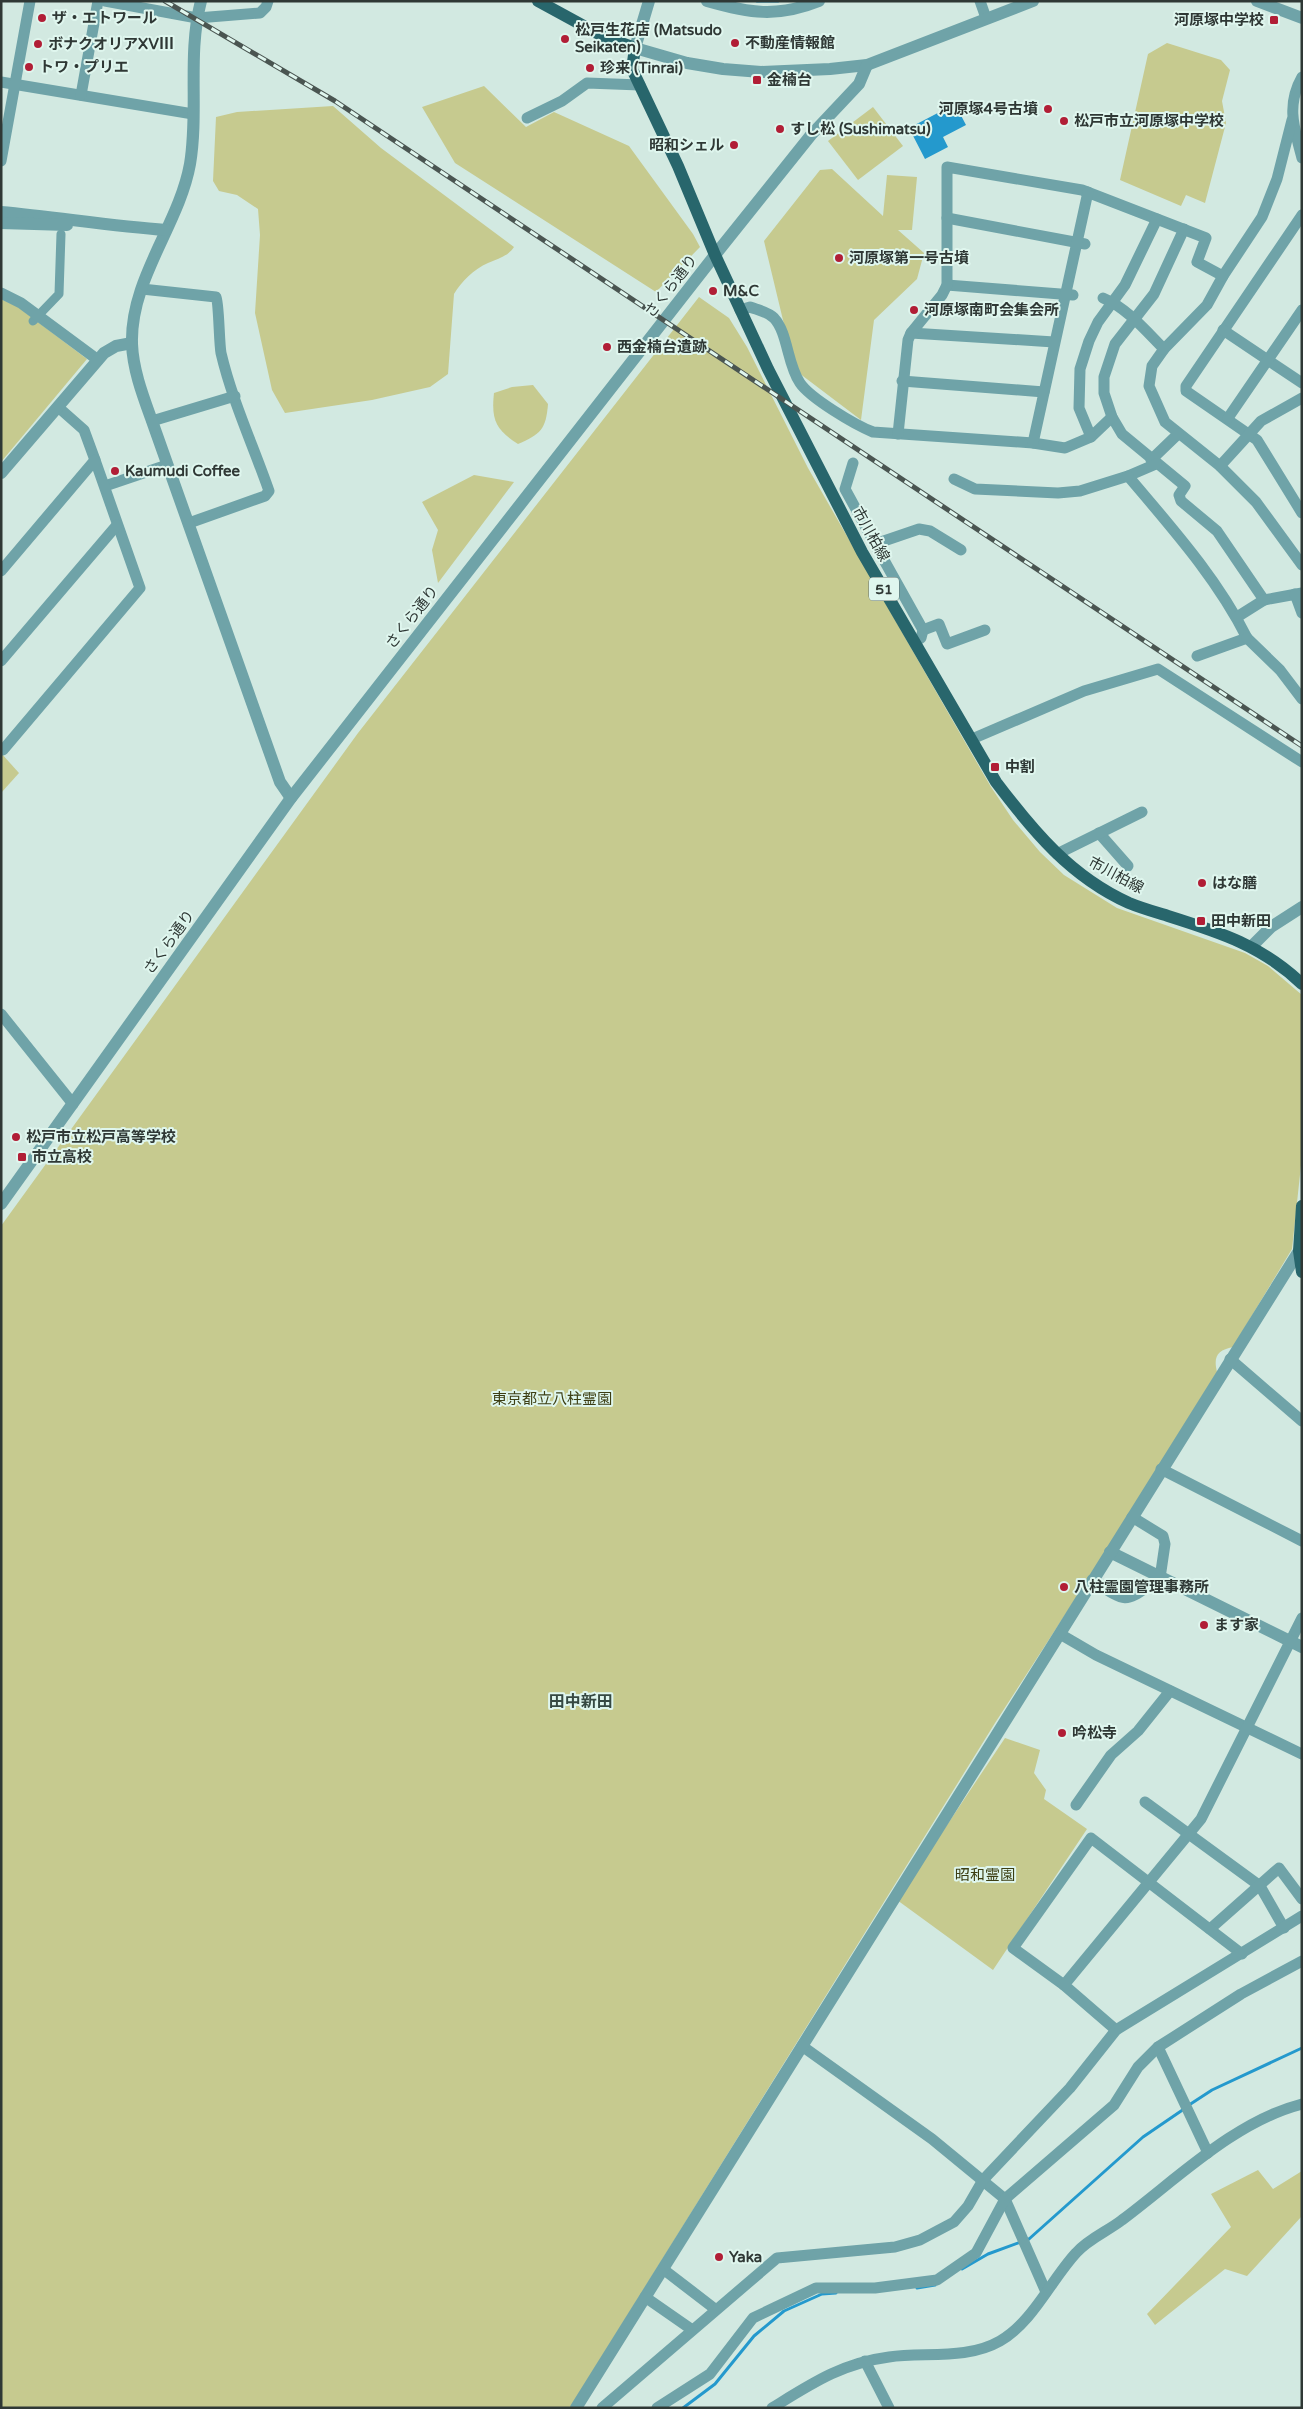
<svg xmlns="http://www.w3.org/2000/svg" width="1303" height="2409" viewBox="0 0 1303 2409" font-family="'Varela Round','Noto Sans JP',sans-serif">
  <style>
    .green { fill: #c6ca8f }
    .water { fill: #2499cd }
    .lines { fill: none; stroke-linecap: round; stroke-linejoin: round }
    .stream { stroke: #2499cd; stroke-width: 3 }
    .pedestrian { stroke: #6fa3a8; stroke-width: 9 }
    .minor { stroke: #6fa3a8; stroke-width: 11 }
    .tertiary { stroke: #6fa3a8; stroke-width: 12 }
    .primary { stroke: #28666c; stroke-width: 12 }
    .rail-casing { stroke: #4a5551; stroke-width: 5 }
    .rail { stroke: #dff6ee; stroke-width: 3; stroke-dasharray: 9; stroke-linecap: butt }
    .poi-dot { fill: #b11e36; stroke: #dff6ee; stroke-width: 2 }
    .labels { text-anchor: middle; stroke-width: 4; stroke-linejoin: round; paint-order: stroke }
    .shield { fill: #dff6ee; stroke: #64716c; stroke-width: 1 }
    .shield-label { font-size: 14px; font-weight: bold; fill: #2f3835 }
    .poi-label { font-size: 15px; font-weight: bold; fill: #2f3835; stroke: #dff6ee; text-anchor: start }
    .street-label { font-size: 15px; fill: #2f3835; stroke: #dff6ee }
    .park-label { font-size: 15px; fill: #3c3e13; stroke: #dff6ee }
    .neighbourhood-label { font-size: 16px; font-weight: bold; fill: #364942; stroke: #dff6ee }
  </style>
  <rect width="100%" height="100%" fill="#d2e9e1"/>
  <g class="green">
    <polygon points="1167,43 1221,60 1230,70 1222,101 1226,123 1205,203 1186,195 1181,206 1120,180 1148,54"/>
    <polygon points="484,86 526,127 554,112 629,146 693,234 700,247 656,292 455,163 422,107"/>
    <path d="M333 106 381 148 514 247C507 257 499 258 488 263 474 269 461 282 454 294L448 374 430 387 372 400 285 413 272 390 255 313 260 235 258 209 237 195 219 191 213 181 216 117 237 112Z"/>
    <polygon points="873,107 903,146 858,180 828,141"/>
    <polygon points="832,169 883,216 887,175 917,177 912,230 898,230 924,253 917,279 874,320 861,420 795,370 764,241 820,170"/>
    <path d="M699 297 729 318 747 347 808 468 946 709 991 787 1013 820 1040 852 1064 875 1117 908 1245 953 1268 966 1302 995V1156L1292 1249 1233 1347C1218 1350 1213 1356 1217 1372L1094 1570 995 1723 570 2408H1V1226L358 733Z"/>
    <polygon points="1,299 18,307 87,359 1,462"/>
    <path d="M533 385 548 404C546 429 541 434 518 444 496 430 491 420 494 393L512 387Z"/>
    <polygon points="474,475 514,482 438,583 432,550 438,530 422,502"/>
    <polygon points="1,753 19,773 1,793"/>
    <polygon points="1005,1738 1040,1750 1034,1773 1046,1790 1044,1799 1087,1829 993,1970 897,1900"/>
    <polygon points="1258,2170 1273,2189 1302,2171 1302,2216 1247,2276 1225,2269 1155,2325 1147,2314 1231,2227 1211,2194"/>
  </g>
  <polygon class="water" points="955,104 966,125 943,137 948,147 925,159 909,128"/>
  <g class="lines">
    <g class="stream">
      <polyline points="757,1 778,1"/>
      <polyline points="1189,2105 1212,2090 1302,2048"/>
      <polyline points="962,2269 988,2254 1029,2239 1143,2137 1184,2109"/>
      <polyline points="917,2288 935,2285"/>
      <polyline points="683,2408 715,2384 754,2336 784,2311 822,2294 836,2293"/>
    </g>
    <polyline class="pedestrian" points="33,321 59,294 61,234"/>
    <g class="minor">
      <polyline points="105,1 197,18 260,13 266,7 268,1"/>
      <polyline points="980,1 986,18"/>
      <path d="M1302 77C1286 105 1294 128 1302 158"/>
      <polyline points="1,82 193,114"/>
      <polyline points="81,95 98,1"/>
      <polyline points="527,118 562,101 587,83 640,85"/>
      <polyline points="1,161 30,1"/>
      <polyline points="1302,215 1186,386 1186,391 1257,440 1302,513"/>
      <polyline points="947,218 1085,244"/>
      <polyline points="1184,229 1154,294 1115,344 1104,377 1104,393 1112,417 1122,434 1185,486 1179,495 1181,501 1217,531 1264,600 1302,593"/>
      <polyline points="1223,276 1207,305 1164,349 1152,366 1149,386 1165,422 1220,466 1256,502 1302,565"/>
      <polyline points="947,285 1073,295"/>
      <path d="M142 289 216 297C219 302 219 342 221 353 232 400 253 445 269 491L265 496 189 523"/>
      <polyline points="1,293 21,303 98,360"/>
      <path d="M1103 298C1127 308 1146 331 1164 349"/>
      <path d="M740 310 750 307C758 310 768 312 774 318 788 333 787 364 800 383 810 398 855 425 873 432L1033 443 1065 448 1091 437 1112 417"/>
      <polyline points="1223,330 1302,383"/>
      <polyline points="911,333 1054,342"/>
      <polyline points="902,381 1044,392"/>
      <polyline points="58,407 84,430 95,460"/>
      <polyline points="1228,418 1302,310"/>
      <polyline points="152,421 235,396"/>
      <polyline points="898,434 908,340 911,333 942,295 947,285 947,167 1082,190 1206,238 1197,262 1223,276 1262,217 1277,179 1292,120"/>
      <polyline points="1091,437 1079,408 1080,369 1089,341 1098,322 1125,285 1157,219"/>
      <polyline points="1033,443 1088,192"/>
      <polyline points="1151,460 1178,434"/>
      <polyline points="853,463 845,489 875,544 919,529 930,531 961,550"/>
      <path d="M1156 464 1128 476C1171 527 1217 578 1247 638L1197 656"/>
      <polyline points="1220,466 1261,421 1302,398"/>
      <polyline points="954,479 975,489 1058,493 1080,491 1128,476"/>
      <polyline points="105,486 167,465"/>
      <polyline points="875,544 923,630 921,638 915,642"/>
      <polyline points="1,571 95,460 140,588 3,750 1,748"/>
      <polyline points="1295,594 1302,613"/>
      <polyline points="1237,617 1264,600"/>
      <polyline points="923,630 939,624 947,644 985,630"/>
      <polyline points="1247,638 1280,670 1302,699"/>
      <polyline points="1,661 117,525"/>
      <polyline points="972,739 1084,691 1158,669 1302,762"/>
      <polyline points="1099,833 1128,866"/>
      <polyline points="1057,854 1142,812"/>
      <polyline points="1,1014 73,1104"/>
      <polyline points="1230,1359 1302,1421"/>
      <polyline points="1161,1469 1302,1541"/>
      <path d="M1092 1580C1130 1605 1123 1603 1160 1578L1165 1544 1163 1536 1132 1517"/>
      <polyline points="1060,1634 1096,1655 1302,1754"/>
      <polyline points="1145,1802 1260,1886 1284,1928"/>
      <polyline points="1076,1805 1111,1755 1138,1731 1170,1691"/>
      <polyline points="1210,1929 1279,1868 1302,1899"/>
      <polyline points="1064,1985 1013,1948 1091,1838 1242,1954"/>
      <polyline points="1116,2030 1064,1985 1201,1819 1302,1618"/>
      <polyline points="802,2046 932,2139 1005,2199 1046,2292"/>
      <polyline points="1158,2047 1208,2153"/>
      <polyline points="663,2269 715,2309"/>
      <polyline points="645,2297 691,2329"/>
      <polyline points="865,2361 889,2408"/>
      <polyline points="602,2408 777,2258 895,2247 920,2240 954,2222 968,2206 983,2180 1070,2088 1116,2030 1302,1916"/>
      <polyline points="657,2408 710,2374 753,2318 816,2288 875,2288 937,2280 976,2253 1005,2199 1114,2105 1138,2067 1158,2047 1241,1994 1302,1961"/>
      <path d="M772 2408C811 2384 842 2363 889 2357 925 2352 967 2360 1000 2341 1033 2322 1051 2280 1076 2253 1088 2239 1108 2231 1122 2220 1177 2179 1235 2121 1302 2104"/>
    </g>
    <g class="tertiary">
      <path d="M201 1C187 55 199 110 190 164 179 225 130 279 132 344 133 370 143 396 152 421L280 782 291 798"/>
      <polyline points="649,1 635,48 687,63 723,69 761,72 830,69 867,65 1033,1"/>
      <path d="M707 1C749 13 777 18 819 1"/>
      <polyline points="1257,1 1302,18"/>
      <path d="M1 212C56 217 111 226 166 230"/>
      <polyline points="1,223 67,225"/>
      <polyline points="1,473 104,353 116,346 132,343"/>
      <polyline points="1252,946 1271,927 1302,907"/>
      <polyline points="1,1204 291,798 715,255 811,135 859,84 867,65"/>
      <polyline points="1110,1552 1302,1647"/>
      <polyline points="576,2408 1299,1251"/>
    </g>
    <g class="primary">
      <path d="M538 1 604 37 635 48 632 69 678 166 715 255 768 369 862 552 996 782C1033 831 1071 877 1129 903 1141 908 1155 912 1168 916 1219 932 1263 946 1302 984"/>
      <polyline points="1302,1206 1299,1251 1302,1272"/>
    </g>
    <g class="rail-casing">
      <polyline id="rail" points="165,1 335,101 1302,746"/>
    </g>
    <use href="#rail" class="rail"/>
  </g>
  <g class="poi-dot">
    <circle cx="42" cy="18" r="5"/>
    <rect x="1269" y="15" width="10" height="10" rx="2.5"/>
    <circle cx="565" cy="39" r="5"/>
    <circle cx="735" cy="43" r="5"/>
    <circle cx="38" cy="44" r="5"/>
    <circle cx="29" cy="67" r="5"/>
    <circle cx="590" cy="68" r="5"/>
    <rect x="752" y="75" width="10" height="10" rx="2.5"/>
    <circle cx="1048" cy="109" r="5"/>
    <circle cx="1064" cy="121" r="5"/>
    <circle cx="780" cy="129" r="5"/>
    <circle cx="734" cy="145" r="5"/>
    <circle cx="839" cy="258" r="5"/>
    <circle cx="713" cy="291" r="5"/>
    <circle cx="914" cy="310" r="5"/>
    <circle cx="607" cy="347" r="5"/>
    <circle cx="115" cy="471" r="5"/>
    <rect x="990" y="762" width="10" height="10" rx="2.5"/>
    <circle cx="1202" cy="883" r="5"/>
    <rect x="1196" y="916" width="10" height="10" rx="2.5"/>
    <circle cx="16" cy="1137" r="5"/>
    <rect x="17" y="1152" width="10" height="10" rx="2.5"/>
    <circle cx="1064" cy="1587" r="5"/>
    <circle cx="1204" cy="1625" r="5"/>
    <circle cx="1062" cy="1733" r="5"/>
    <circle cx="719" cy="2257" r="5"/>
  </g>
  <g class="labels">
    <rect class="shield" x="869" y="577.5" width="30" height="23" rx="4"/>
    <g class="shield-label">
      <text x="884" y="594">51</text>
    </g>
    <g class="poi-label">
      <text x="52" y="23">ザ・エトワール</text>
      <text x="1264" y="25" text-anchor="end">河原塚中学校</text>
      <text x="575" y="35">松戸生花店 (Matsudo<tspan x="575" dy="17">Seikaten)</tspan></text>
      <text x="745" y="48">不動産情報館</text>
      <text x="48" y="49">ボナクオリアXVⅢ</text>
      <text x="39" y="72">トワ・プリエ</text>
      <text x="600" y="73">珍来 (Tinrai)</text>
      <text x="767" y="85">金楠台</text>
      <text x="1038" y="114" text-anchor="end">河原塚4号古墳</text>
      <text x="1074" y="126">松戸市立河原塚中学校</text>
      <text x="790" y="134">すし松 (Sushimatsu)</text>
      <text x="724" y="150" text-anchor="end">昭和シェル</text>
      <text x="849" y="263">河原塚第一号古墳</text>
      <text x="723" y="296">M&amp;C</text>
      <text x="924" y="315">河原塚南町会集会所</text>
      <text x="617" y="352">西金楠台遺跡</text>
      <text x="125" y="476">Kaumudi Coffee</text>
      <text x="1005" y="772">中割</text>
      <text x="1212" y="888">はな膳</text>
      <text x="1211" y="926">田中新田</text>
      <text x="26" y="1142">松戸市立松戸高等学校</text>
      <text x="32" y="1162">市立高校</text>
      <text x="1074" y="1592">八柱霊園管理事務所</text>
      <text x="1214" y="1630">ます家</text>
      <text x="1072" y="1738">吟松寺</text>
      <text x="729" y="2262">Yaka</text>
    </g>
    <g class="street-label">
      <text transform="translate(671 286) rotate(-52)" y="5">さくら通り</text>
      <text transform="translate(871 534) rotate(61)" y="5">市川柏線</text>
      <text transform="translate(412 617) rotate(-52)" y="5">さくら通り</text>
      <text transform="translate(1116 875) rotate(28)" y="5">市川柏線</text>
      <text transform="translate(169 942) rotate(-54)" y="5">さくら通り</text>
    </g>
    <g class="park-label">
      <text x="552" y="1404">東京都立八柱霊園</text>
      <text x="985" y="1880">昭和霊園</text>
    </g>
    <g class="neighbourhood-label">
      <text x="581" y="1707">田中新田</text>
    </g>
  </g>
  <rect width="1303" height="2409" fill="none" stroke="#2f3835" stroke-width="5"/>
</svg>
